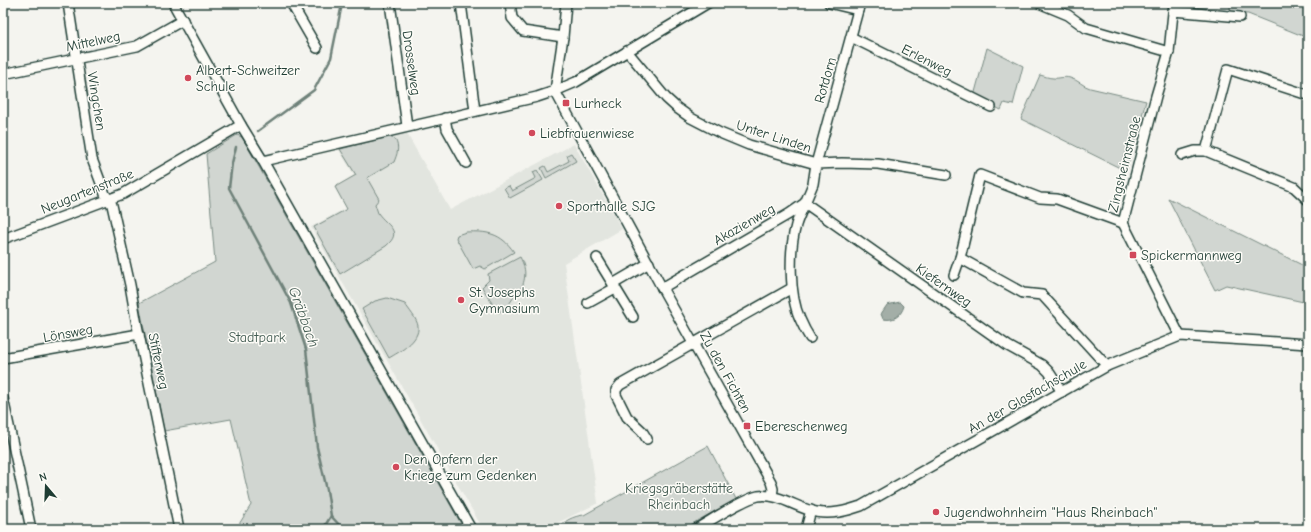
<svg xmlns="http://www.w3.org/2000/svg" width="1311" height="532" viewBox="0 0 1311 532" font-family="'Comic Neue',sans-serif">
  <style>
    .built { fill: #e2e5df }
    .green { fill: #d1d6d1; stroke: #788a82 }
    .water { fill: #a3aea7; stroke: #6e8179 }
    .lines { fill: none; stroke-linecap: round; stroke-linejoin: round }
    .stream { stroke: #6e8179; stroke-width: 2.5 }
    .street-casing { stroke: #1f3d34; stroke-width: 12 }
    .street { stroke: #fdfcf7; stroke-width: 9 }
    .poi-dot { fill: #d1495b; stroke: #fdfcf7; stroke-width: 1.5 }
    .labels { text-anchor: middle; stroke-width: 3; stroke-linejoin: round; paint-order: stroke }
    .street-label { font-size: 14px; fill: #1f3d34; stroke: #fdfcf7 }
    .poi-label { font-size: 14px; fill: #1f3d34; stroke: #fdfcf7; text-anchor: start }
    .park-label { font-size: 14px; fill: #435c53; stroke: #fdfcf7 }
    .water-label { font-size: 15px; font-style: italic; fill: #475f56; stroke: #fdfcf7 }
  </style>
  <rect width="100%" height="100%" fill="#f4f4ef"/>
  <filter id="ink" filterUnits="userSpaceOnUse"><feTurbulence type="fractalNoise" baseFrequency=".025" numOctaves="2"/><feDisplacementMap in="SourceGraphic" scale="8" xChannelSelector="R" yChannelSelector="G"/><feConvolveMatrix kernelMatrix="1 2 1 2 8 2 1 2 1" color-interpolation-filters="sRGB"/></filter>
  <g filter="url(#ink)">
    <polygon class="built" points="406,132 450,210 574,144 622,229 564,263 598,503 545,529 483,529 311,227 346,208 334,187 354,175 338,148"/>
    <g class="green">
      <polygon points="1230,3 1308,3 1308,38 1248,14 1230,13"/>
      <polygon points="987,48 1023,66 1013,105 1004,103 1001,110 974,96"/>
      <path d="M1040 75C1044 76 1049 78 1053 78 1059 79 1063 76 1070 78 1078 80 1083 86 1090 88L1146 101 1134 144 1129 142 1123 158H1130L1126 171 1021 119Z"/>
      <polygon points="237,135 242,137 464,529 236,529 251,505 231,419 164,431 139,303 215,262 206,154"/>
      <path d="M389 137 395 139C400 148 397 154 394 162L367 178 379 199 375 204C376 207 377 210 378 213 386 225 404 231 386 246L340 274 314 227 347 209 335 187 356 175 340 149Z"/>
      <polygon points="571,153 576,161 546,178 541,168 545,166 548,172 569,161 567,155"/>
      <polygon points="537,170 543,180 510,198 504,188 509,186 512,191 536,178 533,172"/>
      <polygon points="1168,198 1308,268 1308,303 1226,285 1215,290"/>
      <path d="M466 232C487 231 501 233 514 252L485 269 480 266 473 269 456 238 457 235Z"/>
      <path d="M520 257C528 272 525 280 519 295L516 294 507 307 498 313 482 287 489 280 488 274Z"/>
      <path d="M387 298 405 304C409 310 417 319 418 326 420 341 399 352 389 358L362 309 375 301Z"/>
      <path d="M708 446 736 499 683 529H557C564 521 573 516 584 515Z"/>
    </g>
    <path class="water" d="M900 302 904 306C901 316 894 321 883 319L881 314 887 305Z"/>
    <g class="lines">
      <g class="stream">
        <polyline points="258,131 314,90 331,58 342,4 344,3"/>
        <polyline points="236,147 232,163 229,188 291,303 306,349 317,447 327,490 331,516 323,529"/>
        <polyline points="331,516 343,529"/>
      </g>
      <g class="street-casing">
        <g id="street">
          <polyline points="68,3 92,159 105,194 112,205 130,285 137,325 179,529"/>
          <polyline points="173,3 241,125 263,161 471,529"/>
          <polyline points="291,3 317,48"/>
          <polyline points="390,3 407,126"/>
          <polyline points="461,3 475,111"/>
          <polyline points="510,3 512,18 523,31 563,37"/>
          <polyline points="829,3 858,10"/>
          <polyline points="1039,3 1068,15 1086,28 1169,52"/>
          <polyline points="1174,3 1169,52 1156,96 1123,223 1180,336"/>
          <polyline points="1173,11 1240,17"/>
          <polyline points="851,37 991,107"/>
          <polyline points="627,51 666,98 677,108 691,118 720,133 749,145 816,164 842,163 878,164 946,175"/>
          <polyline points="3,74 137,46 183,20"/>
          <polyline points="555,91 662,288 771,482 773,489 772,496"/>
          <polyline points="555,91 563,37 566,3"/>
          <polyline points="445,118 447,129 466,163"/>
          <polyline points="1206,151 1228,69 1308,95"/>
          <polyline points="1182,155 1195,151 1206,151 1294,187 1308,200"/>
          <polyline points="263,161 537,97 555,91 576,82 708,3"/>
          <polyline points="3,239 123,194 241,125"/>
          <polyline points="597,258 633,317"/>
          <polyline points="960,258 1023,293 1042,295 1107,366"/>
          <polyline points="954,275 960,258 980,175 1040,198 1057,199 1123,223"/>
          <polyline points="613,284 649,263"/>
          <polyline points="662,288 789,214 805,203 813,184 816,164 860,3"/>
          <polyline points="588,303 615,288"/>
          <path d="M810 338C806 332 803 326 800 319 789 295 789 250 796 225 798 218 802 210 805 203L1008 346 1042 365 1049 372 1062 392"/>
          <polyline points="3,358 139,334"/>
          <polyline points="3,398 31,529"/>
          <polyline points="647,439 642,431 627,417 616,395 616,390 620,385 792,288"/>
          <path d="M696 529C712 520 741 500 758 496 779 493 796 508 816 512 832 515 846 511 861 506L1107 366 1180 336 1308 344"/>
          <polyline points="806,529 811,510"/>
        </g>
      </g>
      <use href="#street" class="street"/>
    </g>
  </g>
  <g class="poi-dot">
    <circle cx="188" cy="78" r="4"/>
    <rect x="562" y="99" width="8" height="8" rx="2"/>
    <circle cx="532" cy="133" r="4"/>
    <circle cx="559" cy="206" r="4"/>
    <rect x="1129" y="251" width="8" height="8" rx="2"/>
    <circle cx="461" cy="300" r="4"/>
    <rect x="743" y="422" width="8" height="8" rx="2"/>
    <circle cx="396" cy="467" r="4"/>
    <circle cx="936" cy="512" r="4"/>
  </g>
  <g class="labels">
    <g class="street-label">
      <text transform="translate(93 41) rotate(-12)" y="5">Mittelweg</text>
      <text transform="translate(927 60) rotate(27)" y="5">Erlenweg</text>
      <text transform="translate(412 63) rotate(82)" y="5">Drosselweg</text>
      <text transform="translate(825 80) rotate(-74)" y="5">Rotdorn</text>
      <text transform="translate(97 101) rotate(81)" y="5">Wingchen</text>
      <text transform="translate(774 136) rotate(18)" y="5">Unter Linden</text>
      <text transform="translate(1124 164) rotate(-76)" y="5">Zingsheimstraße</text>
      <text transform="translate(87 191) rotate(-22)" y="5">Neugartenstraße</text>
      <text transform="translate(744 224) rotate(-30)" y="5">Akazienweg</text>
      <text transform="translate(944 285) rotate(35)" y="5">Kiefernweg</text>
      <text transform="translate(68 333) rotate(-10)" y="5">Lönsweg</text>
      <text transform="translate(159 361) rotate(78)" y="5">Stifterweg</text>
      <text transform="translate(726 372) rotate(61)" y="5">Zu den Fichten</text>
      <text transform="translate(1027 396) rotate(-30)" y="5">An der Glasfachschule</text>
    </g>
    <g class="poi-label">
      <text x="196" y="75">Albert-Schweitzer<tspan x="196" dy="16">Schule</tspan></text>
      <text x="574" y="108">Lurheck</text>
      <text x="540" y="138">Liebfrauenwiese</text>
      <text x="567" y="211">Sporthalle SJG</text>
      <text x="1141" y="260">Spickermannweg</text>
      <text x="469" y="297">St. Josephs<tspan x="469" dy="16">Gymnasium</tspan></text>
      <text x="755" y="431">Ebereschenweg</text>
      <text x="404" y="464">Den Opfern der<tspan x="404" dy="16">Kriege zum Gedenken</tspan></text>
      <text x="944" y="517">Jugendwohnheim "Haus Rheinbach"</text>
    </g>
    <g class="park-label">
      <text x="257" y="342">Stadtpark</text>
      <text x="679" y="493">Kriegsgräberstätte<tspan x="679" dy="16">Rheinbach</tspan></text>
    </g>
    <g class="water-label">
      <text transform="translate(304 317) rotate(70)" y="5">Gräbbach</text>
    </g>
  </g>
  <rect width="1311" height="532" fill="none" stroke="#fdfcf7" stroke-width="16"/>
  <rect x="8" y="8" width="1295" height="516" fill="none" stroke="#1f3d34" stroke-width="1.5" filter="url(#ink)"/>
  <g transform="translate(46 486) rotate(341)" stroke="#fdfcf7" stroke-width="3" paint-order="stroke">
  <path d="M0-3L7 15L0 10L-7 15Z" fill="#1f3d34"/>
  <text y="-6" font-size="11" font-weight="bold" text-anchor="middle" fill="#1f3d34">N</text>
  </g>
</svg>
